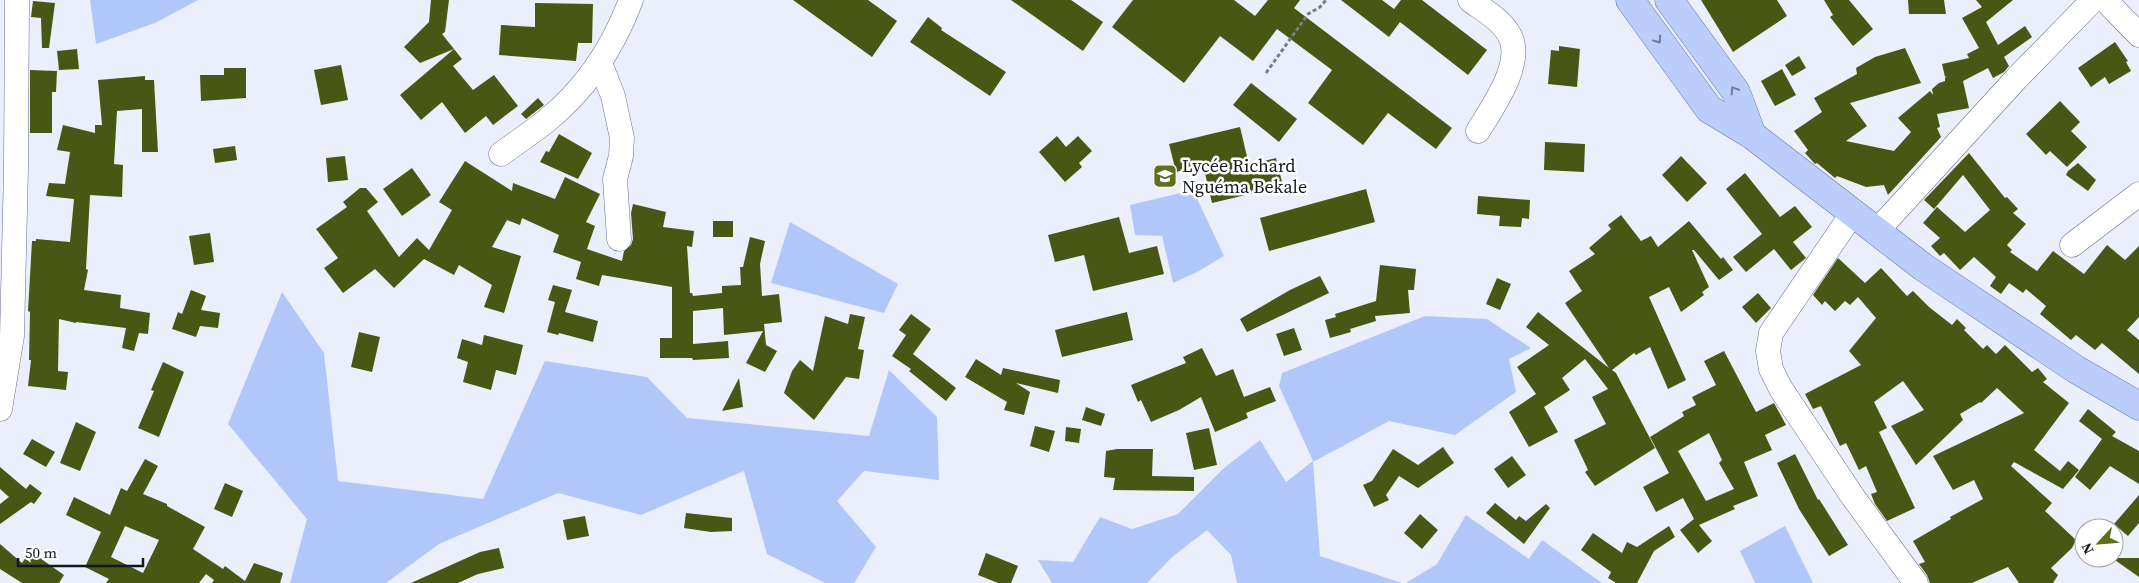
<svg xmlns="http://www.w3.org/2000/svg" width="2139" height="583" viewBox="0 0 2139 583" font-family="'Source Serif 4',serif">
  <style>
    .green { fill: #b2c7f9 }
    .building { fill: #495714; fill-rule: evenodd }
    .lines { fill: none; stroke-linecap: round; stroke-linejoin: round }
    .minor-casing { stroke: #657089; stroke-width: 25 }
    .major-casing { stroke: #6379ad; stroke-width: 29 }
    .path { stroke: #797d88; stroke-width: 3; stroke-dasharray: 4 2.5; stroke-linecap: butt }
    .minor { stroke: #fff; stroke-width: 24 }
    .major { stroke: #bbcefb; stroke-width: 28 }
    .oneway { stroke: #6f7c98 }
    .labels { text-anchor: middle; stroke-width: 5; stroke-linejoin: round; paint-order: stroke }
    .poi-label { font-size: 18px; fill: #131720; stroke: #fff; text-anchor: start }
  </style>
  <rect width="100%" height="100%" fill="#eaeffb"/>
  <g class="green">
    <polygon points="90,0 198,0 155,23 96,44"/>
    <polygon points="1193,190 1224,256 1197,272 1173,283 1162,236 1135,235 1130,205"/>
    <polygon points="790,222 898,284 884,313 771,283"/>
    <polygon points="282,292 324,353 338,481 483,499 545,361 647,377 687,418 869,436 889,370 937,417 939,480 864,471 837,501 876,547 854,583 825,583 767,554 744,471 641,515 558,493 439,544 386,583 290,583 307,519 228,424"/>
    <polygon points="1425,316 1487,319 1531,348 1509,359 1516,392 1455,435 1389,421 1313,462 1320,556 1402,583 1237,583 1231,555 1207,530 1172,557 1147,583 1052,583 1038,560 1073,562 1100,517 1132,529 1178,514 1223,469 1260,440 1286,482 1313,461 1279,386 1282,373"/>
    <polygon points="1466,515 1529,559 1542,540 1602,583 1406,583 1437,564"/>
    <polygon points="1785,526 1813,583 1755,583 1740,551"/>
  </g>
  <g class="building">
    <polygon points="431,0 449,0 445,32 442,34 454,49 420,63 404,47 429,22"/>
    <polygon points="793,0 868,0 897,21 872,57"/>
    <polygon points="1011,0 1071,0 1103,22 1083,51"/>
    <polygon points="1133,0 1234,0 1255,16 1268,0 1300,0 1294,8 1452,128 1436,149 1388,113 1363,145 1308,103 1332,70 1277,29 1253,61 1220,36 1184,83 1112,27"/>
    <polygon points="1341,0 1382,0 1394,9 1401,0 1422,0 1487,50 1468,75 1400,22 1389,37"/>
    <polygon points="1701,0 1777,0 1787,16 1733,52"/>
    <polygon points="1824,0 1849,0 1873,29 1853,46 1830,17 1833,15"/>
    <polygon points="1908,0 1944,0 1946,14 1909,14"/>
    <polygon points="1976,0 2013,0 1986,22 1998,45 2025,26 2032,37 2004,57 2009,66 2004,72 1993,78 1988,68 1963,81 1969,108 1937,114 1940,127 1937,128 1941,137 1888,195 1884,185 1866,187 1837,176 1835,178 1817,163 1815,164 1805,153 1808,150 1794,131 1822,112 1814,98 1857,74 1856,68 1875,57 1905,48 1921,83 1850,103 1867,126 1846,141 1894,151 1911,132 1898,118 1930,91 1933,95 1932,89 1939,83 1945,81 1945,78 1947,76 1945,77 1942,64 1969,58 1967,54 1979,48 1962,18 1982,7"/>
    <polygon points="33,1 55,3 49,48 42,48 41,18 31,17"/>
    <polygon points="535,3 593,4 592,43 578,43 576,61 499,55 501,25 535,27"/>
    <polygon points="928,17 942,28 941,30 1006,72 990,96 910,42"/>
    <polygon points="2115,42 2128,61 2126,62 2131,71 2109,84 2105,77 2091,87 2078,68"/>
    <polygon points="1559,46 1580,49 1577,87 1548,84 1551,50 1559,51"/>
    <polygon points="77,49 79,69 59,70 57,51"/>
    <polygon points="454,49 462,59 453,66 473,90 494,75 518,106 493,125 486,116 465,133 442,102 421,120 400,95"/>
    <polygon points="1799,56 1806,68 1792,76 1785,65"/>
    <polygon points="341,65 348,100 321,105 314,70"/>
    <polygon points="224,68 246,68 246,98 201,101 200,75 224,75"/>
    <polygon points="1782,69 1796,95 1775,106 1761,81"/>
    <polygon points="30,70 57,71 56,92 52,92 52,133 30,133"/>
    <polygon points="145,76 145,80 154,80 158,152 142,152 142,109 117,111 114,164 123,165 122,197 90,195 86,269 88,270 84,290 121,295 120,308 150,313 148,334 139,333 134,351 122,348 126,328 76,322 76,323 59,319 58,371 68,372 66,390 28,386 31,360 29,360 30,312 28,311 32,241 36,241 36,239 70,242 74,199 46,196 49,183 65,184 70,152 57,150 63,125 95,133 95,125 102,125 98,80"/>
    <polygon points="1251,83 1297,119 1279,142 1233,105"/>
    <polygon points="538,98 544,105 526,119 521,114"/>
    <polygon points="2060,101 2080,122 2071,131 2087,147 2067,167 2050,151 2046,155 2026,134"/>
    <polygon points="1240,127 1249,165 1276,158 1283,186 1212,203 1203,165 1176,172 1169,144"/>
    <polygon points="559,134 592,153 578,179 540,162 546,151 549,152"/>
    <polygon points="1057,136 1066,147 1078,136 1092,151 1079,163 1082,167 1065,182 1039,152"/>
    <polygon points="1545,142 1585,144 1584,172 1544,170"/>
    <polygon points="235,146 237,160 215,163 213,149"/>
    <polygon points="1969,153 2005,198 2007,197 2018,209 2013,213 2026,224 2007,245 2012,250 2010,252 2037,271 2053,251 2084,274 2107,245 2125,260 2139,246 2139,317 2127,330 2139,340 2139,374 2102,343 2095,350 2076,335 2071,340 2040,314 2046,306 2026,289 2023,293 2009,283 2001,294 1990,286 1996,277 1974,257 1960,270 1944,253 1940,256 1931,246 1940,238 1923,223 1937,207 1965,232 1990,210 1963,175 1934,209 1924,200"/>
    <polygon points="345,156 348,180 328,182 326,158"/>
    <polygon points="1681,156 1707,183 1687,202 1662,175"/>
    <polygon points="465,161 512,191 513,183 555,199 565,177 600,194 586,222 595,226 587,249 622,261 624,251 631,245 633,239 631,213 633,204 666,212 663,227 694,231 692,247 687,246 690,293 692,293 693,296 722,293 722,286 741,285 740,267 743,267 750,237 765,241 760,264 762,296 779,294 782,322 764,324 766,345 777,351 765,372 746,363 763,331 724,335 723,308 693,311 693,344 728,341 729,358 693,360 692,358 660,358 660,338 672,338 672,287 602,275 599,286 576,279 581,262 553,252 559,235 522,218 520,225 507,220 492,247 521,256 504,313 484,307 492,285 459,265 454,275 424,259 394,288 375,269 343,293 324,268 338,258 316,229 347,207 343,202 360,188 366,188 378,202 367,211 399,257 417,238 429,250 452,210 439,202"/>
    <polygon points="2078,163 2096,180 2088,191 2066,175 2068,171"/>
    <polygon points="412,168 431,195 402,216 383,189"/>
    <polygon points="1745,173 1780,217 1795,206 1812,227 1793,242 1806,258 1791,270 1774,249 1746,272 1733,257 1762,234 1726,189"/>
    <polygon points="1366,189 1375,222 1269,251 1260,218"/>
    <polygon points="1478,196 1530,200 1529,219 1522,218 1521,227 1499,226 1500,216 1477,214"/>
    <polygon points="1621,215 1641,241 1651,236 1658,247 1689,221 1721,259 1723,257 1733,270 1719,280 1694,250 1692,250 1709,287 1702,292 1704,295 1681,312 1669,287 1649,297 1686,380 1668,389 1650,347 1636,355 1634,353 1612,370 1616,373 1655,448 1595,486 1585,472 1588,470 1574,440 1606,424 1592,397 1608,389 1585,359 1562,378 1570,390 1544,407 1558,432 1529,447 1509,412 1536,394 1517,367 1549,345 1526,327 1538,312 1609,368 1565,303 1582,291 1569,271 1595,254 1589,248 1611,229 1608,225"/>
    <polygon points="1119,217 1129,253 1157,246 1164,274 1093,291 1084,255 1055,262 1048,235"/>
    <rect x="713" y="221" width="20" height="16"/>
    <polygon points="210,233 214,262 194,265 189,236"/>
    <polygon points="1838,258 1865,283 1881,268 1907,296 1913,291 1929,307 1952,325 1957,319 1966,328 1964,330 1983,349 1987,345 1996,354 2005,345 2032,372 2038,368 2047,379 2043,382 2069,403 2034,450 2060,471 2068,461 2079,470 2063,489 2014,462 2011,466 2052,503 2045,511 2076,540 2072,548 2051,568 2058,575 2053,583 2019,583 2008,567 1972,583 1930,583 1927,575 1919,564 1925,562 1913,541 1951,519 1950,517 1983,499 1974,480 1953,490 1933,456 2024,413 1997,388 1981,403 1980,402 1960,414 1963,420 1916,465 1891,426 1924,410 1903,381 1874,402 1887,428 1879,432 1915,508 1887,521 1875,504 1871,494 1877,492 1866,466 1859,470 1846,443 1840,446 1821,406 1813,409 1805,394 1861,365 1849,351 1876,318 1858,297 1850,305 1845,301 1835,311 1825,301 1822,305 1813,295"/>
    <polygon points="1380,265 1416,269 1414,290 1408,290 1410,313 1375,316 1376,321 1350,329 1351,332 1330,338 1325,320 1336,317 1335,314 1376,301"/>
    <polygon points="1320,276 1329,293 1247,332 1240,319 1290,290"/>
    <polygon points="1497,278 1511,284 1500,310 1486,304"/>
    <polygon points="553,285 572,290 565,312 598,321 593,342 559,333 558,335 547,332 555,302 548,300"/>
    <polygon points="191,290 206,296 201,310 220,313 218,328 200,326 196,337 172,329 178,312 182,314"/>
    <polygon points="1758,293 1771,308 1756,323 1742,307"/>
    <polygon points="1127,312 1133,340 1062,357 1055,330"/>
    <polygon points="850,314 865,317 858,349 864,350 859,379 846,377 814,420 784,393 792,371 800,360 813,371 825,316 848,324"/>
    <polygon points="911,314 931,329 913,354 956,388 946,401 909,371 911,369 892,356 906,335 899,330"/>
    <polygon points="1294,328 1302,350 1284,356 1276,334"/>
    <polygon points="359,332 380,337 372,372 351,367"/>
    <polygon points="484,335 523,345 516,375 496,370 491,390 463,382 468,362 457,358 462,339 482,345"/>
    <polygon points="1202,348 1216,376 1233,369 1244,397 1270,387 1276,401 1246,413 1248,418 1215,432 1201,397 1179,410 1151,422 1141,400 1138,402 1131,385 1186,363 1183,357"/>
    <path d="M1724 351 1756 412 1774 403 1786 425 1765 435 1772 450 1744 462 1758 496 1733 506 1735 509 1699 525 1712 541 1698 553 1680 530 1694 519 1683 498 1656 512 1643 487 1669 473 1650 437 1684 416 1682 412 1696 405 1692 397 1716 385 1704 361ZM1709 433 1722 460 1719 463 1734 489 1706 501 1678 451Z"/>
    <polygon points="976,359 1001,375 1003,368 1060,380 1058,393 1016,383 1030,392 1024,415 1004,410 1007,402 965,377"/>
    <polygon points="163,362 184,372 159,437 138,428 154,391 151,390"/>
    <polygon points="739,378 743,407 722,411"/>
    <polygon points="1086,407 1105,414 1101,426 1082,420"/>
    <polygon points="2088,409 2116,432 2112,436 2139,451 2139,484 2110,466 2090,490 2075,477 2102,439 2079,421"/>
    <polygon points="76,422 96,432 80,471 60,463"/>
    <polygon points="1035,426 1055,431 1049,452 1030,446"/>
    <polygon points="1066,427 1081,429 1079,443 1065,441"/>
    <polygon points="1209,428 1217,465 1194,470 1186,433"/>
    <polygon points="32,439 55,452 46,467 23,454"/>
    <polygon points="1443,447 1454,463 1418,488 1399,476 1386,495 1389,500 1374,507 1363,485 1372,481 1393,449 1418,465"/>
    <polygon points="1117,449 1153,449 1152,476 1194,477 1194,491 1113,490 1115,478 1104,477 1106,451"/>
    <polygon points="1795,454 1818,500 1819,499 1848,545 1829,556 1799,509 1777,463"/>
    <polygon points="1512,456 1526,475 1508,488 1494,469"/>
    <path d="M145 459 158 466 143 494 167 504V506L205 527 193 549 223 569 225 566 245 581 254 563 283 573 280 583H212L214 580 206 574 199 583H106L109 579 85 567 101 532 66 515 74 497 110 515 121 488 127 491ZM125 526 159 540 143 573 111 557Z"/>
    <polygon points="0,467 26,489 30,484 42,493 34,504 31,502 0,524 0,504 9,497 0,489"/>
    <polygon points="225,483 243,491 232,517 214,509"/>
    <polygon points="2139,495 2139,523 2128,536 2114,524"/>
    <polygon points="1495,503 1516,520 1519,516 1526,521 1546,504 1550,508 1524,544 1486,513"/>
    <polygon points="686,513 732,518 732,531 711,532 684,528"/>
    <polygon points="1420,514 1438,530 1422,549 1404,533"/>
    <polygon points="585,516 589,536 567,540 563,520"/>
    <polygon points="1669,526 1675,537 1654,551 1637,583 1616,583 1608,578 1611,572 1581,550 1593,533 1622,553 1627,542 1637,547"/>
    <polygon points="0,544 22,563 30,551 64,575 59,583 22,583 0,569"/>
    <polygon points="499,548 504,568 478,574 458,583 411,583 480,552"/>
    <polygon points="986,553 1018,566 1011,583 998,583 978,575"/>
    <polygon points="2112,558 2139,558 2139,577"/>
  </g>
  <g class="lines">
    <g class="minor-casing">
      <g id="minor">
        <path d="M1470 0C1483 10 1502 20 1510 36 1524 64 1492 108 1478 131"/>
        <polyline points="2105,0 2139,35"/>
        <polyline points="600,63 613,96 622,138 621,156 615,179 619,239"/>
        <path d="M501 154C516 143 531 133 545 122 585 90 613 48 631 0"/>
        <polyline points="1852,214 1771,333 1768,351 1771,369 1781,389 1853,497 1916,583"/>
        <polyline points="1876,232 2016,79 2093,0"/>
        <polyline points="2072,245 2139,194"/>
        <polyline points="0,409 12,336 16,168 17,0"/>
      </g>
    </g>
    <g class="major-casing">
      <g id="major">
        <polyline points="1630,0 1709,109 1752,135 1923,267 2077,370 2139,406"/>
        <polyline points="1669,0 1736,92 1752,135"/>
      </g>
    </g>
    <polyline class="path" points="1266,73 1308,14 1320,7 1326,0"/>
    <use href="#minor" class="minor"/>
    <use href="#major" class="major"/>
  </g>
  <defs><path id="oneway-chevron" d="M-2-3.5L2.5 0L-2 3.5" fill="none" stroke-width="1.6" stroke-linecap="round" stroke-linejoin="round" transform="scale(1.25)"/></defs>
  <g class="oneway">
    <use href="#oneway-chevron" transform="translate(1658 40) rotate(55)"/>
    <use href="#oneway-chevron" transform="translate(1734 90) rotate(-122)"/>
  </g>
  <defs>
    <g id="school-square" transform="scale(1.25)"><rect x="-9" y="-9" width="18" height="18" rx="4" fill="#5f701d" stroke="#fff"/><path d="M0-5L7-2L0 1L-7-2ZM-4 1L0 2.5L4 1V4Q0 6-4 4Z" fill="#fff"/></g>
  </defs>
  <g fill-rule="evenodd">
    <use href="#school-square" x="1165" y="176"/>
  </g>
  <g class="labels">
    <g class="poi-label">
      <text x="1182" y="172">Lycée Richard<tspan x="1182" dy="21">Nguéma Bekale</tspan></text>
    </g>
  </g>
  <g transform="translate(2099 543) rotate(244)"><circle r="24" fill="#ffffff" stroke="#a1a2a6"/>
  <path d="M0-4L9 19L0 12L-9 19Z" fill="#5f701d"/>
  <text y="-8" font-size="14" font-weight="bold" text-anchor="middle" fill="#131720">N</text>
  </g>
  <path d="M18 558v8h125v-8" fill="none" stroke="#131720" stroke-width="2.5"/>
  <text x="25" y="558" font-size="15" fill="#131720" stroke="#ffffff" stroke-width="4" paint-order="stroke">50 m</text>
</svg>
